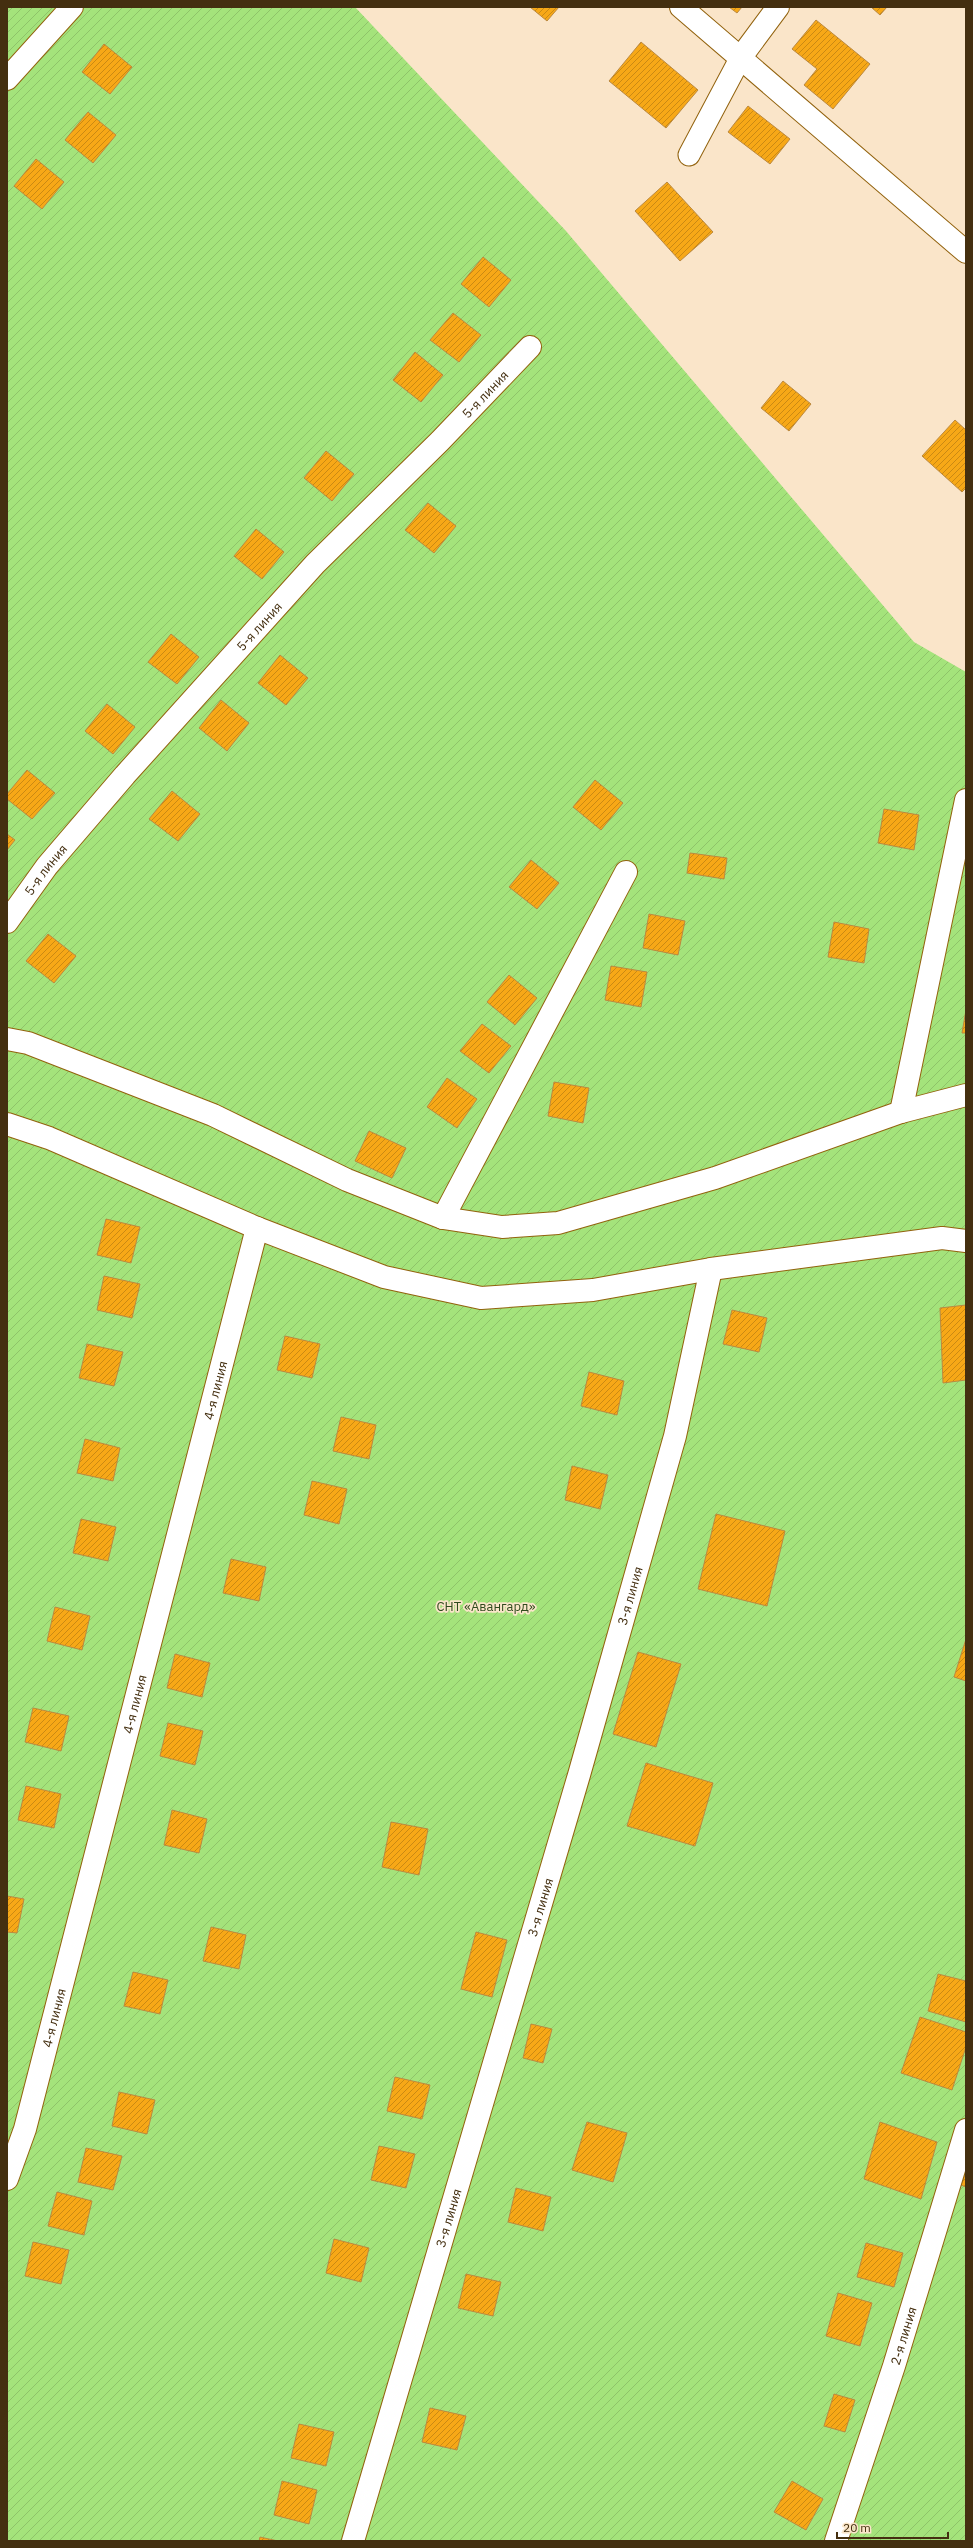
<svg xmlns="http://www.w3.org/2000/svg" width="973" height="2548" viewBox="0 0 973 2548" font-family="'IBM Plex Sans',sans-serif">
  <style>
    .garden { fill: url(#garden-furrows) }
    .building { fill: url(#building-hatch); stroke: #bb8940 }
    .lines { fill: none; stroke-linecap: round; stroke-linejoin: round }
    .lane-casing { stroke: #92620d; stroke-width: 23 }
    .street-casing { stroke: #92620d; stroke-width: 24 }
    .lane { stroke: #fff; stroke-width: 21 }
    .street { stroke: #fff; stroke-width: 22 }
    .labels { text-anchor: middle; stroke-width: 3.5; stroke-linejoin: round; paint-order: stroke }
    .street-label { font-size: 13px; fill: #442f10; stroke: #fae5c9 }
    .park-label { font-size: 13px; fill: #2f4a1d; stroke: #fae5c9 }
  </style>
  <defs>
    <pattern id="garden-furrows" width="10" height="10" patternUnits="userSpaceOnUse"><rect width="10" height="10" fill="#a4e37b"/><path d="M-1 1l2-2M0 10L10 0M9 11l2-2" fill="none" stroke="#8ec369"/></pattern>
    <pattern id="building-hatch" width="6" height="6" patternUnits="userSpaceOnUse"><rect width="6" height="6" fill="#f7a817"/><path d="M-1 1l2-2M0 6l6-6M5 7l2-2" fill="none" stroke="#ca8913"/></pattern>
  </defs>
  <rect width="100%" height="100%" fill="#fae5c9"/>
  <polygon class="garden" points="7,7 355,7 566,231 914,642 966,672 966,2541 7,2541"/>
  <g class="building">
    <polygon points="530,7 559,7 547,21"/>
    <polygon points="729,7 742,7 737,13"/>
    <polygon points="871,7 887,7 880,15"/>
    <polygon points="816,20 870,64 833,109 804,85 817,69 792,49"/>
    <polygon points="641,42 698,90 666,128 609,81"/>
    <polygon points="104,44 132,67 110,94 82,72"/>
    <polygon points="748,106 790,139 770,164 728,132"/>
    <polygon points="88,112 116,135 93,163 65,140"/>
    <polygon points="36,159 64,182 42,209 14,186"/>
    <polygon points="667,182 713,232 680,261 635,211"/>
    <polygon points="483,257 511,280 489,307 461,284"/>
    <polygon points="453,313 481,335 459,362 430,340"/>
    <polygon points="415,352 443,375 421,402 393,380"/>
    <polygon points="783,381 811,404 789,431 761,408"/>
    <polygon points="955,420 966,430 966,488 962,492 922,456"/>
    <polygon points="326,451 354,474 332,501 304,478"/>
    <polygon points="428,503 456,526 434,553 405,530"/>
    <polygon points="256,529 284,552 262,579 234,556"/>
    <polygon points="171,634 199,657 177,684 148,662"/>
    <polygon points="280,655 308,678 286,705 258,683"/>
    <polygon points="221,700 249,723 227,751 199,728"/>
    <polygon points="107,704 135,727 113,754 85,731"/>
    <polygon points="27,770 55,793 32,819 7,799 7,794"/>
    <polygon points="595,780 623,803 601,830 573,807"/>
    <polygon points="172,791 200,814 178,841 149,819"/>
    <polygon points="884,809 919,815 914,850 878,843"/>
    <polygon points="7,834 15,840 7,850"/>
    <polygon points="690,853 727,858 724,879 687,873"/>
    <polygon points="531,860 559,883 537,909 509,887"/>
    <polygon points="649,914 685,921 678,955 643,948"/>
    <polygon points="834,922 869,929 864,963 828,957"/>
    <polygon points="48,934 76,956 54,983 26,961"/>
    <polygon points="611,966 647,972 641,1007 605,1000"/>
    <polygon points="509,975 537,998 515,1025 487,1002"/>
    <polygon points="966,1010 966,1033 962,1033"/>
    <polygon points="482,1024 511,1046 489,1073 460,1051"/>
    <polygon points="447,1078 477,1099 457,1128 427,1107"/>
    <polygon points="554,1082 589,1088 583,1123 548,1116"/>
    <polygon points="369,1131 406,1148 392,1178 355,1161"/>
    <polygon points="106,1219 140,1227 131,1263 97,1255"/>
    <polygon points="104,1276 140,1284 132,1318 97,1310"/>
    <polygon points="966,1305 966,1380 943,1383 940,1308"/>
    <polygon points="732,1310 767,1318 759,1352 723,1344"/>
    <polygon points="285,1336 320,1344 312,1378 277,1370"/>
    <polygon points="87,1344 123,1352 114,1386 79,1378"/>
    <polygon points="589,1372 624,1381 617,1415 581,1406"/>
    <polygon points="341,1417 376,1425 369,1459 333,1451"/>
    <polygon points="85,1439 120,1448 113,1481 77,1473"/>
    <polygon points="572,1466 608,1475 600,1509 565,1500"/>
    <polygon points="312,1481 347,1489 339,1524 304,1515"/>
    <polygon points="716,1514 785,1531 767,1606 698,1589"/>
    <polygon points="81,1519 116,1527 108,1561 73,1553"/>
    <polygon points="231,1559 266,1567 259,1601 223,1593"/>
    <polygon points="55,1607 90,1616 82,1650 47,1641"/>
    <polygon points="966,1639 966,1681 954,1677"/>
    <polygon points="638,1652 681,1664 656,1747 613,1734"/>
    <polygon points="175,1654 210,1663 202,1697 167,1688"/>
    <polygon points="33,1708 69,1716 61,1751 25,1742"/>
    <polygon points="168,1723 203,1731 195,1765 160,1756"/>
    <polygon points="646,1763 713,1783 695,1846 627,1826"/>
    <polygon points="26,1786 61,1794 54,1828 18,1820"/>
    <polygon points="172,1810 207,1819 199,1853 164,1845"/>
    <polygon points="391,1822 428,1829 419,1875 382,1867"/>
    <polygon points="7,1896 24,1899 17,1933 7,1932"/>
    <polygon points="211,1927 246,1935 239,1969 203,1961"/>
    <polygon points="476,1932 507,1940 492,1997 461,1989"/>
    <polygon points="133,1972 168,1980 160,2014 124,2006"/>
    <polygon points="938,1974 966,1981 966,2022 928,2011"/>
    <polygon points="920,2017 966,2032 966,2047 952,2090 901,2073"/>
    <polygon points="531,2024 552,2029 543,2063 523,2058"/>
    <polygon points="395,2077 430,2085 422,2119 387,2111"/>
    <polygon points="119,2092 155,2100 147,2134 112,2126"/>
    <polygon points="587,2122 627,2133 613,2182 572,2170"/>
    <polygon points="880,2122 937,2142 921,2199 864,2179"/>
    <polygon points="379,2146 415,2154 406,2188 371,2180"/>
    <polygon points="86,2148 122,2156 113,2190 78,2182"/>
    <polygon points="966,2172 966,2187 961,2185"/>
    <polygon points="516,2188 551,2197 543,2231 508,2222"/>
    <polygon points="57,2192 92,2201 84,2235 48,2226"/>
    <polygon points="334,2239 369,2248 361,2282 326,2273"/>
    <polygon points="33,2242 69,2250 61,2284 25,2276"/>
    <polygon points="866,2243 903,2253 894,2287 857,2277"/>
    <polygon points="466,2274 501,2282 493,2316 458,2308"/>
    <polygon points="838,2293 872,2303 860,2346 826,2336"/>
    <polygon points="834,2394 855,2400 845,2432 824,2426"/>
    <polygon points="430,2408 466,2416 457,2450 422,2442"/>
    <polygon points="299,2424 334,2432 326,2466 291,2458"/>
    <polygon points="282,2481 317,2490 309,2524 274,2515"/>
    <polygon points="792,2481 823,2499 806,2530 774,2512"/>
    <polygon points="260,2537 278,2541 259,2541"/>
  </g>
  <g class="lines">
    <g class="lane-casing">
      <polyline id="lane" points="689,155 741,57"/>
    </g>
    <g class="street-casing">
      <g id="street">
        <polyline points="681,7 966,252"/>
        <polyline points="741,57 778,7"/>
        <polyline points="7,79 72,7"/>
        <path id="s1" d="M7 922 47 866 125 775 315 564 440 441 530 347"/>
        <polyline points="7,1039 28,1043 213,1115 347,1180 443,1218 502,1227 558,1223 715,1178 901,1112 966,1095"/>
        <polyline points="901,1112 966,800"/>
        <polyline points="7,1124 49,1138 257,1228 384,1277 481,1298 593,1290 711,1269 942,1238 966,1241"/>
        <polyline points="443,1218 626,872"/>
        <path id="s2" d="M7 2179 25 2129 257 1228"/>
        <path id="s3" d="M353 2541 579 1775 675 1436 711 1269"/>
        <path id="s4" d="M836 2541 894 2366 966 2130"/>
      </g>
    </g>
    <use href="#lane" class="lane"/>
    <use href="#street" class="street"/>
  </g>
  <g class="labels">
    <g class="street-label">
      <text dy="5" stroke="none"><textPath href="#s1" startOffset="713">5-я линия</textPath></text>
      <text dy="5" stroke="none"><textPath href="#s1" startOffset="389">5-я линия</textPath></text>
      <text dy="5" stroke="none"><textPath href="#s1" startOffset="65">5-я линия</textPath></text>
      <text dy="5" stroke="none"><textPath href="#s2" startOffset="816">4-я линия</textPath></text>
      <text dy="5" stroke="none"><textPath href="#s3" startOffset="985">3-я линия</textPath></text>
      <text dy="5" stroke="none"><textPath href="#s2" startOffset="492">4-я линия</textPath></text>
      <text dy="5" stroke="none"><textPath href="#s3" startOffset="661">3-я линия</textPath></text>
      <text dy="5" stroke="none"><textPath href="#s2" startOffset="168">4-я линия</textPath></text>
      <text dy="5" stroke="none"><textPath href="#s3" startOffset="337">3-я линия</textPath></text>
      <text dy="5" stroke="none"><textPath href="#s4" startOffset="216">2-я линия</textPath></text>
    </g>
    <g class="park-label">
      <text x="486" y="1611">СНТ «Авангард»</text>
    </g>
  </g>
  <rect width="973" height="2548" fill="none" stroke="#442f10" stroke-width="16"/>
  <path d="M837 2532v6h111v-6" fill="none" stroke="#442f10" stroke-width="2"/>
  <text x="843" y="2532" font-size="12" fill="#442f10" stroke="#fae5c9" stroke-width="3" paint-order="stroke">20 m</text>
</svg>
